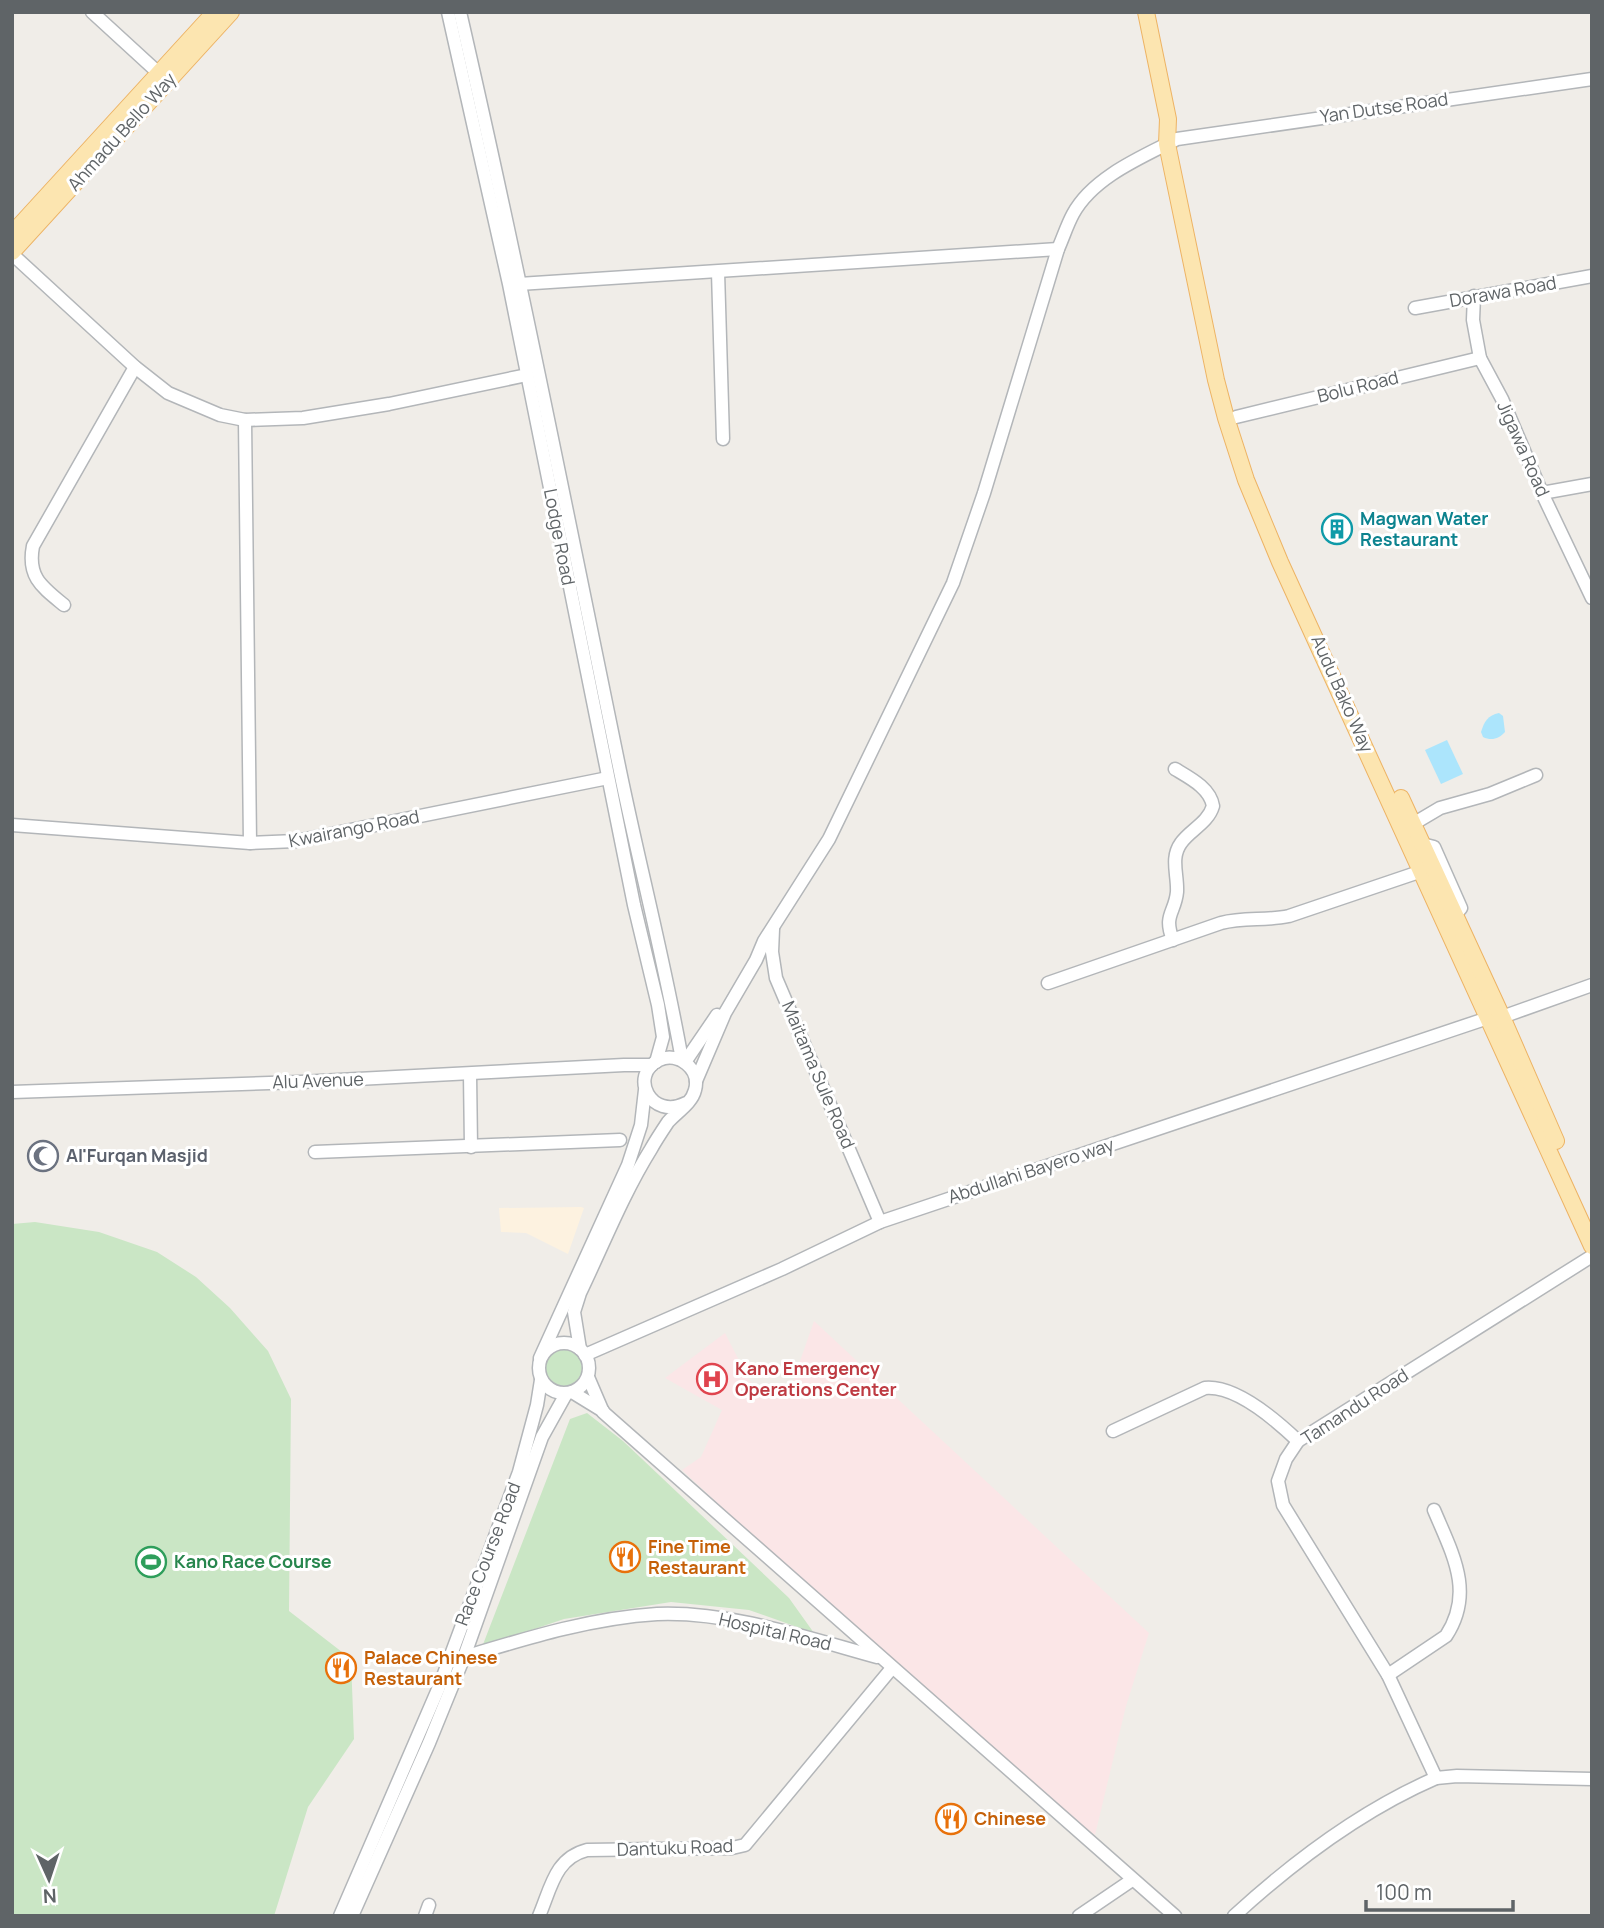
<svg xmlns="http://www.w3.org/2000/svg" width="1604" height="1928" viewBox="0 0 1604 1928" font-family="Manrope,sans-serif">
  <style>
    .commercial { fill: #fdf2e0 }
    .medical { fill: #fbe6e7 }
    .green { fill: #cae6c5 }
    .water { fill: #ace5fc }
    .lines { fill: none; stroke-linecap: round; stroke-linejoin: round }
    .minor-casing { stroke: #b3b6b9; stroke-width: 15 }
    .major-casing { stroke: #edb364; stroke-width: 18 }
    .minor { stroke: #fff; stroke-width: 12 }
    .major { stroke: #fce5b0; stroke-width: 16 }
    .labels { text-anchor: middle; stroke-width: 6; stroke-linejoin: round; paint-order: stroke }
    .street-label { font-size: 18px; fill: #5f6467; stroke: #fff }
    .culture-label { font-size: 18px; font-weight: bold; fill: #0d838f; stroke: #fff; text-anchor: start }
    .worship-label { font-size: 18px; font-weight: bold; fill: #5b616d; stroke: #fff; text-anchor: start }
    .health-label { font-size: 18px; font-weight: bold; fill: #be3a42; stroke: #fff; text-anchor: start }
    .food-label { font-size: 18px; font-weight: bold; fill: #c56008; stroke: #fff; text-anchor: start }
    .leisure-label { font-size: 18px; font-weight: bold; fill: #27864d; stroke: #fff; text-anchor: start }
  </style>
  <rect width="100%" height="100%" fill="#f0ede8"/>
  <polygon class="commercial" points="581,1207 584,1208 568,1254 526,1233 501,1232 499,1208"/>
  <polygon class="medical" points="814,1321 1149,1633 1126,1706 1095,1835 1035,1788 784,1565 682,1470 701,1457 722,1410 665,1378 725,1333 749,1380 756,1387 792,1384"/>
  <g class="green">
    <polygon points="35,1222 99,1232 157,1252 196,1277 230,1308 268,1351 291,1399 289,1611 351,1659 354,1739 308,1807 274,1916 12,1916 12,1224"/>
    <circle cx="563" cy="1368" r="19"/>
    <polygon points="587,1413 623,1441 789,1598 814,1633 749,1610 671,1602 564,1619 482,1647 570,1419"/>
  </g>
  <g class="water">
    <path d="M1499 713 1503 716 1505 732C1499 739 1491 741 1483 737L1481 732C1484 722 1488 715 1499 713Z"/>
    <polygon points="1447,740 1463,774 1441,784 1425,750"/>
  </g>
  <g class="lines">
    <g class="minor-casing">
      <g id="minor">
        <polyline points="92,12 164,78"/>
        <polyline points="448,12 509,284 634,905 658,1005 663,1037 656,1062"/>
        <path d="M460 12C518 264 568 518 620 771 640 868 665 963 682 1060"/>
        <polyline points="12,254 135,367 168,393 220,415 245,420 303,418 389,404 527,375"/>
        <polyline points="718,272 723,439"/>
        <polyline points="519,284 1058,249"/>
        <polyline points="1474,296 1473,320 1480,358 1502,399 1542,493 1592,598"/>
        <polyline points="1415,308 1592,276"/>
        <polyline points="1236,417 1480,358"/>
        <polyline points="245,420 250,843"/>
        <polyline points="1542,493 1592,484"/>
        <path d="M64 605C42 587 27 577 33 546L135 367"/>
        <polyline points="1413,824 1440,808 1490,794 1536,775"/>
        <polyline points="12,825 250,843 296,841 608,778"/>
        <polyline points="1422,844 1434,847 1461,908 1455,915"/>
        <polyline points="773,929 772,952 776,978 880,1222"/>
        <path d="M1173 940C1163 915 1175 913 1177 892 1178 875 1170 858 1181 843 1190 830 1208 823 1213 806 1210 788 1190 778 1175 769"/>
        <path d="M1048 983 1221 923C1244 917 1266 921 1289 916L1422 871"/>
        <polyline points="1502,1017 1592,985"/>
        <polyline points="685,1062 717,1015"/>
        <polyline points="470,1074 471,1147"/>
        <path d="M696 1081 725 1013 756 960 764 941 829 839 953 583 984 493 1058 249C1063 238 1067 225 1073 214 1093 177 1142 157 1177 139L1592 79"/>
        <polyline points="12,1092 300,1082 624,1065 652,1065"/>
        <polyline points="315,1152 620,1140"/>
        <polyline points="1592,1256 1298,1441 1286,1459 1278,1481 1283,1505 1388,1675 1436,1778 1457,1776 1592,1779"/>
        <circle cx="564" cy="1368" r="25"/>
        <path d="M580 1349 574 1312 580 1293C603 1245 623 1194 651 1149 656 1140 662 1131 668 1122 677 1112 692 1103 695 1090 701 1069 678 1051 659 1060 628 1075 651 1121 686 1103"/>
        <polyline points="585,1355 782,1269 880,1222 1488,1018"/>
        <polyline points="540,1358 628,1165 641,1125 645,1090"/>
        <polyline points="588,1377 603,1412 1175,1916"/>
        <polyline points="572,1392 603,1411"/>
        <path d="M1113 1431 1205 1388C1236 1385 1278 1422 1298 1441"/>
        <path d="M464 1657C527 1638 591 1618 657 1614 729 1611 808 1638 877 1657"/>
        <path d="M1388 1675 1446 1636C1475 1592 1452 1553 1434 1510"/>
        <polyline points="340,1916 439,1687 519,1472 537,1405 541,1380"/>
        <polyline points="352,1916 429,1743 464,1657 542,1437 566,1394"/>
        <polyline points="425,1916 429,1905"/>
        <path d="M539 1916C551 1888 555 1858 587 1850L732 1848 745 1845 892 1668"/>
        <polyline points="1079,1916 1132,1880"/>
        <path d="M1234 1916C1294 1861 1362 1810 1436 1778"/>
      </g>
    </g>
    <g class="major-casing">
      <g id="major">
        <polyline points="1146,12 1168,119 1167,144 1216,380 1226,418 1246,480 1280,562 1592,1246"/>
        <polyline points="12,234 215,12"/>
        <polyline points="12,252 231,12"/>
        <polyline points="1401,798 1502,1017 1556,1141"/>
      </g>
    </g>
    <use href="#minor" class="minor"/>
    <use href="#major" class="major"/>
  </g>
  <defs>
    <g id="building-ring" transform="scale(1.575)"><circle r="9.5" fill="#fff" stroke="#0f9aa8" stroke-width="1.5"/><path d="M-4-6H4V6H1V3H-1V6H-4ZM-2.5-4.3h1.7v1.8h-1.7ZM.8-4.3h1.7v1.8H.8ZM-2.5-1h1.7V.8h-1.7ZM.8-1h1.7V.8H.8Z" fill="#0f9aa8"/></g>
    <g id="mosque-ring" transform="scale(1.575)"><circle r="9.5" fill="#fff" stroke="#6b7280" stroke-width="1.5"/><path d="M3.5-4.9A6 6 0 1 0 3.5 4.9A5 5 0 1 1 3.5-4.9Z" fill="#6b7280"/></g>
    <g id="hospital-ring" transform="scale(1.575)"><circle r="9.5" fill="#fff" stroke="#e0444e" stroke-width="1.5"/><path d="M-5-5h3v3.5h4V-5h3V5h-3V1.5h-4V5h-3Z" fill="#e0444e"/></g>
    <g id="restaurant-ring" transform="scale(1.575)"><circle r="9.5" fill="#fff" stroke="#e8710a" stroke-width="1.5"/><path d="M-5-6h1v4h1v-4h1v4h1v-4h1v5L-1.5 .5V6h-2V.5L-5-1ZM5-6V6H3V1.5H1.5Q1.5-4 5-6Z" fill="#e8710a"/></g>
    <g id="stadium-ring" transform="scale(1.575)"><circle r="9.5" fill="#fff" stroke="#2e9e5b" stroke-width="1.5"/><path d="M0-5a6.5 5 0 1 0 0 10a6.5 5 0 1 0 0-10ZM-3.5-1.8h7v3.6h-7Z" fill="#2e9e5b"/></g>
  </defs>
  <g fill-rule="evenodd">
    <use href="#building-ring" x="1337" y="529"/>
    <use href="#mosque-ring" x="43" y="1156"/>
    <use href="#hospital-ring" x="712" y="1379"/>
    <use href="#restaurant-ring" x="625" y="1557"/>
    <use href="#stadium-ring" x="151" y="1562"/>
    <use href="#restaurant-ring" x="341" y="1668"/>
    <use href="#restaurant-ring" x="951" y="1819"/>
  </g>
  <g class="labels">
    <g class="street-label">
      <text transform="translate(1384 108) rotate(-8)" y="6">Yan Dutse Road</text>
      <text transform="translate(122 132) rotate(-48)" y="6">Ahmadu Bello Way</text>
      <text transform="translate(1503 292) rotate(-10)" y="6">Dorawa Road</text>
      <text transform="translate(1358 387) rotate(-14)" y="6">Bolu Road</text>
      <text transform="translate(1523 449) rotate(66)" y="6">Jigawa Road</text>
      <text transform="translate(559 537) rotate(79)" y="6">Lodge Road</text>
      <text transform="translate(1342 694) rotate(66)" y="6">Audu Bako Way</text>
      <text transform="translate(354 829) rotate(-11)" y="6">Kwairango Road</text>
      <text transform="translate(818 1075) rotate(67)" y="6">Maitama Sule Road</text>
      <text transform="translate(318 1081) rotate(-2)" y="6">Alu Avenue</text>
      <text transform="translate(1031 1171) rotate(-18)" y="6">Abdullahi Bayero way</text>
      <text transform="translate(1355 1407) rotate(-33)" y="6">Tamandu Road</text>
      <text transform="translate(488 1554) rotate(-69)" y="6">Race Course Road</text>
      <text transform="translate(775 1632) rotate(13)" y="6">Hospital Road</text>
      <text transform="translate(675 1848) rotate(-2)" y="6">Dantuku Road</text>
    </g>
    <g class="culture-label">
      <text x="1360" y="525">Magwan Water<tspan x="1360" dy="21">Restaurant</tspan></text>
    </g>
    <g class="worship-label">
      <text x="66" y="1162">Al'Furqan Masjid</text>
    </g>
    <g class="health-label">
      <text x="735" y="1375">Kano Emergency<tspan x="735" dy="21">Operations Center</tspan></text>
    </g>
    <g class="food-label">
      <text x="648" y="1553">Fine Time<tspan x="648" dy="21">Restaurant</tspan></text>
      <text x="364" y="1664">Palace Chinese<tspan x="364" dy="21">Restaurant</tspan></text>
      <text x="974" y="1825">Chinese</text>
    </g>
    <g class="leisure-label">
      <text x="174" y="1568">Kano Race Course</text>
    </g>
  </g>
  <rect width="1604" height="1928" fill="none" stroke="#5f6467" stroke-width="28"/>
  <g transform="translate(49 1879) rotate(177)" stroke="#ffffff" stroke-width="5" paint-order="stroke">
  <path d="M0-5L12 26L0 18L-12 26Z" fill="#5f6467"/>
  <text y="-10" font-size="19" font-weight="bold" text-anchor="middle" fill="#5f6467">N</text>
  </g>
  <path d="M1366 1900v10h147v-10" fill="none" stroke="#5f6467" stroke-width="3.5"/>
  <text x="1376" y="1900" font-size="21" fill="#5f6467" stroke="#ffffff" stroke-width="5" paint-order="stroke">100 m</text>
</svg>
